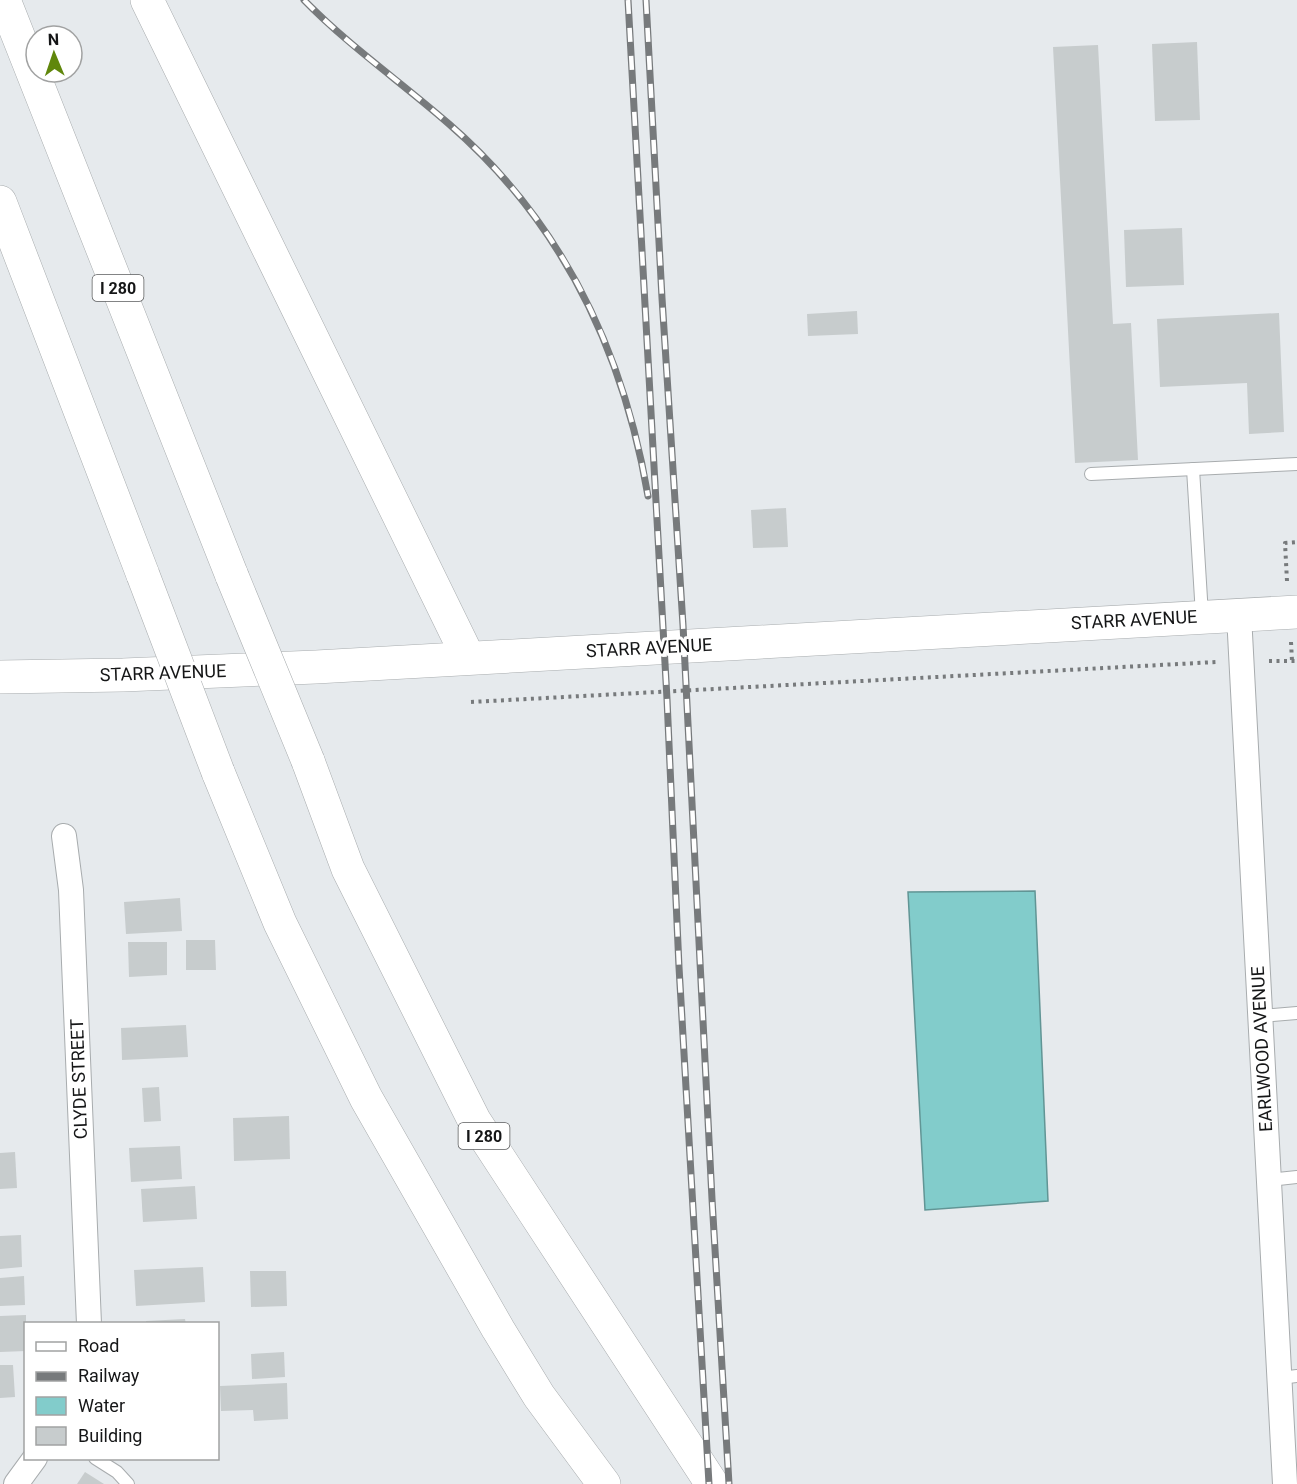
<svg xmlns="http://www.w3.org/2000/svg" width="1297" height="1484" viewBox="0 0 1297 1484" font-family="Roboto,sans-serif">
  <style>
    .water { fill: #82cccb; stroke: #619595; stroke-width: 1.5 }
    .building { fill: #c7cccd }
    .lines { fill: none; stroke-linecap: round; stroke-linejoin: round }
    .lane-casing { stroke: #a8acae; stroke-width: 14 }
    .street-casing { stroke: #a8acae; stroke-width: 26 }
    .secondary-casing { stroke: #a8acae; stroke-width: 34 }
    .highway-casing { stroke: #a8acae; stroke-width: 34 }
    .path { stroke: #777a7c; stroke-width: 4; stroke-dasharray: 3 4.5; stroke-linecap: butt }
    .lane { stroke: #fff; stroke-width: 12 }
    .street { stroke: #fff; stroke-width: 24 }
    .secondary { stroke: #fff; stroke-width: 33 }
    .highway { stroke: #fff; stroke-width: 33 }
    .rail-casing { stroke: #777a7c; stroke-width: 7 }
    .rail { stroke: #fff; stroke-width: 4.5; stroke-dasharray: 14; stroke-linecap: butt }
    .highway-bridge-casing { stroke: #a8acae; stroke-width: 34; stroke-linecap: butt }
    .highway-bridge { stroke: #fff; stroke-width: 33 }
    .labels { text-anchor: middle; stroke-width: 6; stroke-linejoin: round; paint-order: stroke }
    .shield { fill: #fff; stroke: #5b5c5d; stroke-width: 1.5 }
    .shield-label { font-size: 16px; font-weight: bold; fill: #151617 }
    .street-label { font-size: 18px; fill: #151617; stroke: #fff }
  </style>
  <rect width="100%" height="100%" fill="#e6eaed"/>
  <polygon class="water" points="1035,891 1048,1201 925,1210 908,892"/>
  <g class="building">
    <polygon points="1197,42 1200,120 1155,121 1152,44"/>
    <polygon points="1098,45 1113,324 1131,323 1138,460 1075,463 1053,47"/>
    <polygon points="1182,228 1184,285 1126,287 1124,230"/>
    <polygon points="857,311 858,334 808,336 807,314"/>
    <polygon points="1279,313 1284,432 1249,434 1247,383 1160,387 1157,319"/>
    <polygon points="786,508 788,547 753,548 751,510"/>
    <polygon points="180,898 182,931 126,934 124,902"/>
    <polygon points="186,940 215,940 216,970 186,970"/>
    <polygon points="128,942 167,942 167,975 129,977"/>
    <polygon points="186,1025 188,1057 122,1060 121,1028"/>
    <polygon points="159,1087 161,1121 144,1122 142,1088"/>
    <polygon points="289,1116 290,1159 234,1161 233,1118"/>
    <polygon points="180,1146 182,1179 131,1182 129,1148"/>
    <polygon points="15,1152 17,1188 0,1189 0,1153"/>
    <polygon points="195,1186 197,1219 143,1222 141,1189"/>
    <polygon points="21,1235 22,1267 0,1269 0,1236"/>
    <polygon points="203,1267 205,1302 136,1306 134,1270"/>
    <polygon points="250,1271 286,1271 287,1306 251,1307"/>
    <polygon points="24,1276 25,1305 0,1306 0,1278"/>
    <polygon points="26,1315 26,1351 0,1352 0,1316"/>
    <polygon points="185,1319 186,1324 146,1324 146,1321"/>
    <polygon points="284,1352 285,1377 252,1379 251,1354"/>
    <polygon points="0,1365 13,1365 15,1397 0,1398"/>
    <polygon points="287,1383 288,1419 254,1421 253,1410 221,1411 220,1386"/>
    <polygon points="85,1472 104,1484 77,1484"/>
  </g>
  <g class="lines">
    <g class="lane-casing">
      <g id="lane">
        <polyline points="1193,469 1202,615"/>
        <polyline points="1091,474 1297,464"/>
        <polyline points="1260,1016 1297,1013"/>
        <polyline points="1269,1180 1297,1177"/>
        <polyline points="1280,1378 1297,1376"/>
        <polyline points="95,1458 117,1472 128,1484"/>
      </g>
    </g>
    <g class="street-casing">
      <g id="street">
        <polyline points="1239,615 1285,1484"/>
        <polyline points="64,836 71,890 89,1324"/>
        <polyline points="16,1484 35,1458"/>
      </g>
    </g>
    <g class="secondary-casing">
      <polyline id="secondary" points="0,677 123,675 316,667 1297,612"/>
    </g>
    <g class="highway-casing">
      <g id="highway">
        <polyline points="4,0 232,576"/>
        <polyline points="147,0 468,657"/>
        <polyline points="0,202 143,575"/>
        <polyline points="308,761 348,869 474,1120 712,1484"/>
        <polyline points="218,772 280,923 366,1098 498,1329 539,1396 604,1484"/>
      </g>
    </g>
    <g class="path">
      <polyline points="1287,581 1285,543 1297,542"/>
      <polyline points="1291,642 1292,661"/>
      <polyline points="1269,661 1297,661"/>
      <polyline points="471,702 1216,662"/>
    </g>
    <use href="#lane" class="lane"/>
    <use href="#street" class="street"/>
    <use href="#secondary" class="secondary"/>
    <use href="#highway" class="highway"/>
    <g class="rail-casing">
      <g id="rail">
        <path d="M304 0C349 46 401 82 449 124 562 222 623 349 648 496"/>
        <polyline points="628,0 667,699 679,967 709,1484"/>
        <polyline points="646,0 662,298 683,625 712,1199 729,1484"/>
      </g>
    </g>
    <use href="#rail" class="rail"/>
    <g class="highway-bridge-casing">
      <g id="highway-bridge">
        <polyline points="143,575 218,772"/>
        <polyline points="232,576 308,761"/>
      </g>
    </g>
    <use href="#highway-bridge" class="highway-bridge"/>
  </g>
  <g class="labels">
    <g class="shield">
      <rect x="92.5" y="275" width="51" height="26" rx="4.5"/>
      <rect x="458.5" y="1123" width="51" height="26" rx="4.5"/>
    </g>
    <g class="shield-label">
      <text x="118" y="294">I 280</text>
      <text x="484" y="1142">I 280</text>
    </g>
    <g class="street-label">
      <text transform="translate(1134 620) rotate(-3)" y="6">STARR AVENUE</text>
      <text transform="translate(649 648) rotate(-3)" y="6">STARR AVENUE</text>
      <text transform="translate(163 673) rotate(-2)" y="6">STARR AVENUE</text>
      <text transform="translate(1262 1049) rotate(-93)" y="6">EARLWOOD AVENUE</text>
      <text transform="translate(79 1079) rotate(-92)" y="6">CLYDE STREET</text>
    </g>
  </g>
  <rect x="24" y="1322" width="195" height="138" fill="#ffffff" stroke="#a1a2a2" stroke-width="1.5"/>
  <rect x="36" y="1342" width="30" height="9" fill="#ffffff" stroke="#a1a2a2" stroke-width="1.5"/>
  <text x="78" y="1352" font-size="18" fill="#151617">Road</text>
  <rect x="36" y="1372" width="30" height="9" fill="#777a7c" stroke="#a1a2a2" stroke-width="1.5"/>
  <text x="78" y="1382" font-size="18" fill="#151617">Railway</text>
  <rect x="36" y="1397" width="30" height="18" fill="#82cccb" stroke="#a1a2a2" stroke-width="1.5"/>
  <text x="78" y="1412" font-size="18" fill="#151617">Water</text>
  <rect x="36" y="1427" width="30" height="18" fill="#c7cccd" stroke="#a1a2a2" stroke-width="1.5"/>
  <text x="78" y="1442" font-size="18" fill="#151617">Building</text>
  <g transform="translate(54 54) rotate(358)"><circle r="28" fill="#ffffff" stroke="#a1a2a2" stroke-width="1.5"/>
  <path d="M0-4.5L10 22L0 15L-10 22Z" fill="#60870c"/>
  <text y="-9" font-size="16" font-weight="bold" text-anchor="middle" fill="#151617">N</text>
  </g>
</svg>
